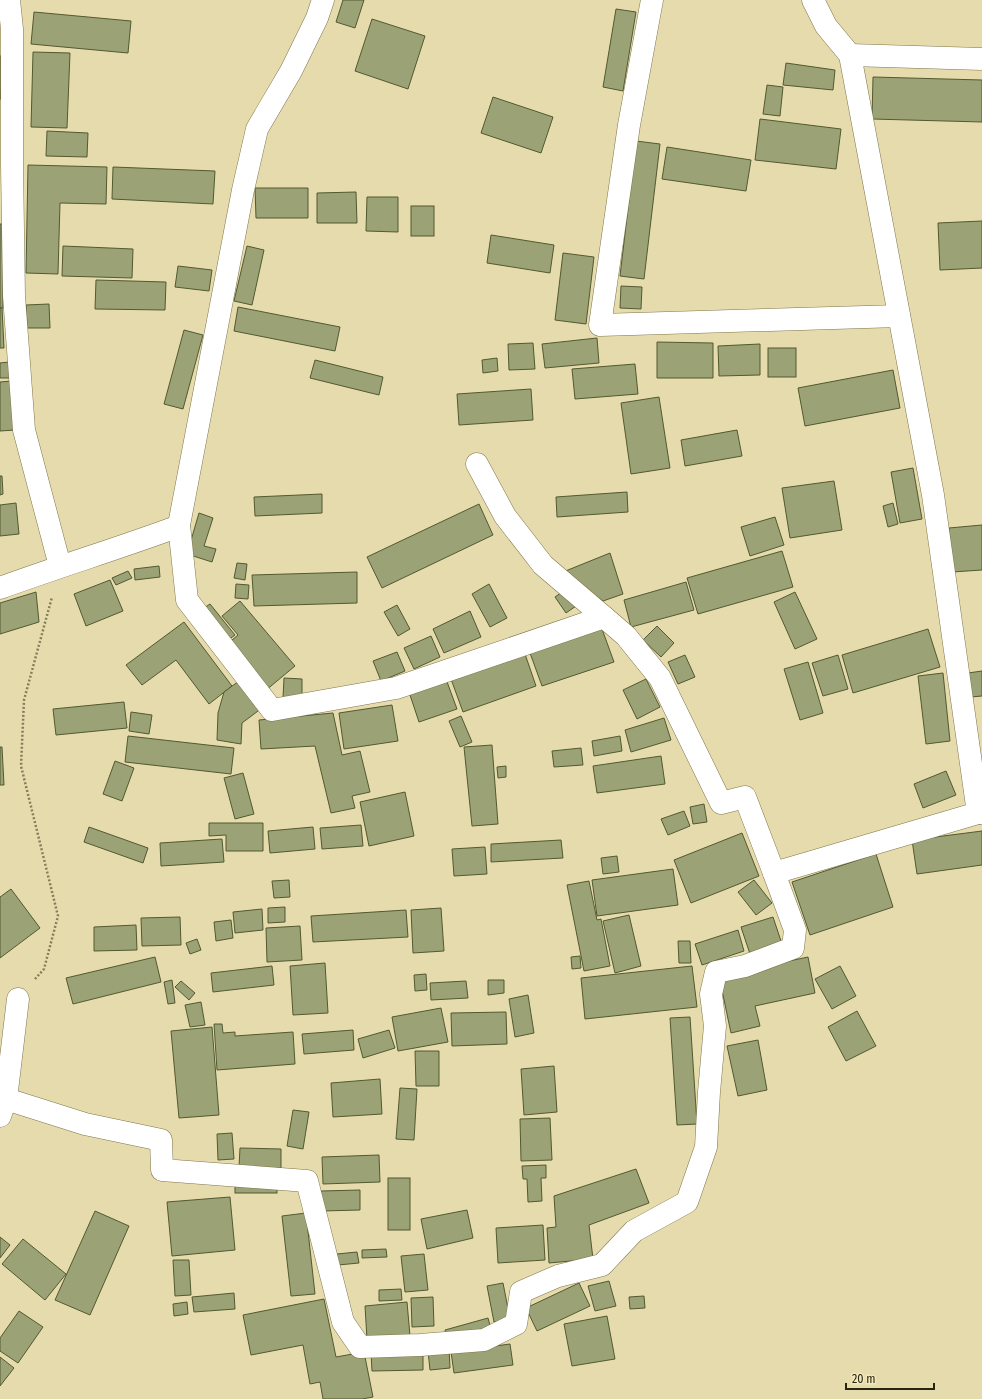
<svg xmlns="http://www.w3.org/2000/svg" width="982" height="1399" viewBox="0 0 982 1399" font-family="'Fira Sans Condensed',sans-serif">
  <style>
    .building { fill: #9aa276; stroke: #535930 }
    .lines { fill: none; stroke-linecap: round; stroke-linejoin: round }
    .minor-casing { stroke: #80764b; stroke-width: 23 }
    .path { stroke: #857e5d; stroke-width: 2.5; stroke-dasharray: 2 2; stroke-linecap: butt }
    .minor { stroke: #fff; stroke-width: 22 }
  </style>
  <rect width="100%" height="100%" fill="#e6dbac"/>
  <g class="building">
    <polygon points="343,0 364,0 355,28 336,22"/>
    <polygon points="616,9 636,12 623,91 603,87"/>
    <polygon points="34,12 131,21 128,53 31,44"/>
    <polygon points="372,19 425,36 408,89 355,71"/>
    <polygon points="33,52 70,53 67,128 31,127"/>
    <polygon points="0,56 3,56 1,99 0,99"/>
    <polygon points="786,63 835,70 833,90 783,85"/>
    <polygon points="873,77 982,80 982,122 872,119"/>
    <polygon points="767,85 783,87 780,116 763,114"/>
    <polygon points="493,97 553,117 541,153 481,133"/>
    <polygon points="760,119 841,129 836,169 755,160"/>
    <polygon points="47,131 88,133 87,157 46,156"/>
    <polygon points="636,141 660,144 644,279 620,276"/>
    <polygon points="667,147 751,160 746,191 662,179"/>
    <polygon points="28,165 107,167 106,204 60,203 58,274 26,273"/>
    <polygon points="113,167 215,171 213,204 112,199"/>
    <polygon points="255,188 308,188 308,218 256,218"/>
    <polygon points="356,192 357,223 317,223 317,193"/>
    <polygon points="367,197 398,197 398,232 366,231"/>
    <rect x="411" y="206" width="23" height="30"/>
    <polygon points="982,221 982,268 940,270 938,223"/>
    <polygon points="0,224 2,224 3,308 0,308"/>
    <polygon points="491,235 554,245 550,273 487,263"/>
    <polygon points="63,246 133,249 132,278 62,276"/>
    <polygon points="247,246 264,250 252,305 234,301"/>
    <polygon points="563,253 594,257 586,324 555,320"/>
    <polygon points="178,266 212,270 209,291 175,287"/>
    <polygon points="96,280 166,282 165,310 95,309"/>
    <polygon points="621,286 642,287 641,309 620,308"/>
    <polygon points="49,304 50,328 27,328 26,305"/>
    <polygon points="238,307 340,327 335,351 234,331"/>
    <polygon points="0,308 2,308 4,348 0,348"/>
    <polygon points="184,330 203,335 183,409 164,404"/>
    <polygon points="597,338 599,363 545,368 542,344"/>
    <polygon points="657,342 713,343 713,378 657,378"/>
    <polygon points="533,343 535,369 509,370 508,344"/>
    <polygon points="760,344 760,375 719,376 718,346"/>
    <rect x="768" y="348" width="28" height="29"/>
    <polygon points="497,358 498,371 483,373 482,360"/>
    <polygon points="315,360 383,377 379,395 310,378"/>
    <polygon points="9,362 10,378 0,378 0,363"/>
    <polygon points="635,364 638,394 575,399 572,369"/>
    <polygon points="893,370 900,408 805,426 798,388"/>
    <polygon points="11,381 15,430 0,431 0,382"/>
    <polygon points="531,389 533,420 459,425 457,394"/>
    <polygon points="659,397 670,468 631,474 621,403"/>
    <polygon points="737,430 742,456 685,466 681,440"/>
    <polygon points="913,468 922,519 900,523 891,472"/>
    <polygon points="0,476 2,476 3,494 0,495"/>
    <polygon points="834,481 842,530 790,538 782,488"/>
    <polygon points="627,492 628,512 557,517 556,497"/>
    <polygon points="322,494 322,513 255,516 254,497"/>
    <polygon points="16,503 19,534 0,536 0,505"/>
    <polygon points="893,503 898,524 888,527 883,506"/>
    <polygon points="479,504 493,535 382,588 367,557"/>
    <polygon points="199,513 213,518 204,546 216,549 212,562 187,554"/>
    <polygon points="775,517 784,545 750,556 741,527"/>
    <polygon points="982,525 982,570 952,572 949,528"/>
    <polygon points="782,551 793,587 698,614 687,578"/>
    <polygon points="610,553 623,594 603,601 563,572"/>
    <polygon points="237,563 247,564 245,580 234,578"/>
    <polygon points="159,566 160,577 135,580 134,569"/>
    <polygon points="128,571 132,578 116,585 112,578"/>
    <polygon points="357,572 357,603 254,606 252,575"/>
    <polygon points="110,580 123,611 86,626 74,594"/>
    <polygon points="686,582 694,610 631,627 624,600"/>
    <polygon points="236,584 249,585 248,599 235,598"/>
    <polygon points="489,584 507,618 490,627 472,594"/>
    <polygon points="565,590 576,606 566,613 555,597"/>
    <polygon points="36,592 39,622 0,634 0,603"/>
    <polygon points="795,592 817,639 795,649 774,602"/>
    <polygon points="240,601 295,666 265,691 226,645 238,635 222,616"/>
    <polygon points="210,604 235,635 223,644 198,612"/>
    <polygon points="397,605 410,629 398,636 384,612"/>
    <polygon points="470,611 481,637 444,653 433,629"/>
    <polygon points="184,622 232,686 209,704 176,660 142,685 126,665"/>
    <polygon points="657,626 674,643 661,657 643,640"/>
    <polygon points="602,629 614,662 542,686 530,653"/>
    <polygon points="928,629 940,667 853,693 842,655"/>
    <polygon points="431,636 440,657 414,669 404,648"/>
    <polygon points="397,652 405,671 381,681 373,661"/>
    <polygon points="525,654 536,686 463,712 451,679"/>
    <polygon points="685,655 695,677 678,684 668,662"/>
    <polygon points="838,655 848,689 823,696 812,663"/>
    <polygon points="808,662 823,713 800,720 784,669"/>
    <polygon points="982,671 982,696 971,697 968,673"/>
    <polygon points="943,673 950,741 926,744 918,676"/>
    <polygon points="284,678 302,679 302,698 283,698"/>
    <polygon points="446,679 457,709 419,722 409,692"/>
    <polygon points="646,679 660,707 637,719 623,690"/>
    <polygon points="239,681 262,708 242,723 241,744 217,740 218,713 224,692"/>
    <polygon points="124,702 127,728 56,735 53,709"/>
    <polygon points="392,705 398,741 344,749 339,713"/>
    <polygon points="131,712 152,715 149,734 129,731"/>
    <polygon points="333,713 342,755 360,751 370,792 352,796 355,808 331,813 315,746 261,749 259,720"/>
    <polygon points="461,716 472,742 460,747 449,721"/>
    <polygon points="664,718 671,740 631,752 625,730"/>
    <polygon points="128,736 234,748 231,774 125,762"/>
    <polygon points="620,736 622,751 594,756 592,741"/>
    <polygon points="492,745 498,824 472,826 464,747"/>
    <polygon points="0,747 2,747 4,785 0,785"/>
    <polygon points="581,748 583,765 554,767 552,751"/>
    <polygon points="661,756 665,784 597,793 593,766"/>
    <polygon points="115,761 134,768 122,801 103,794"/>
    <polygon points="506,766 506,777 498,778 497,767"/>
    <polygon points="946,771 956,795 923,808 914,784"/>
    <polygon points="243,773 254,814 235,819 224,778"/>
    <polygon points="405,792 414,836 369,846 360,802"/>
    <polygon points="704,804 707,822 693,824 690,807"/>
    <polygon points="684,811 690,826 668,835 661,819"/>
    <polygon points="209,823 263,823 263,851 226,851 226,835 209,836"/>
    <polygon points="361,825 363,846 322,849 320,828"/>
    <polygon points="89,827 148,848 143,863 84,842"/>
    <polygon points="313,827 315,849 270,853 268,831"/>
    <polygon points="982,831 982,865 917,874 912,840"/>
    <polygon points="742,833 759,876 691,903 674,860"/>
    <polygon points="222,839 224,862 161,866 160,843"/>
    <polygon points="561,840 563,858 491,862 491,844"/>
    <polygon points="485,847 487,874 454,876 452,849"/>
    <polygon points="876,854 893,907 810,935 792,882"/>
    <polygon points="617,856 619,872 603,874 601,858"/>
    <polygon points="673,869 678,905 597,916 592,880"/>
    <polygon points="289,880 290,897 274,898 272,881"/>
    <polygon points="754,880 772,903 756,915 738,892"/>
    <polygon points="589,881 597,920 601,919 610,966 584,971 567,885"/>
    <polygon points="11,889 40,928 0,958 0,897"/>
    <polygon points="285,907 285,922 268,923 268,908"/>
    <polygon points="441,908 444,951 413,953 411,910"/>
    <polygon points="262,909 263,930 235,933 233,912"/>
    <polygon points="406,910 408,937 313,942 311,916"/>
    <polygon points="629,915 641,966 615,973 603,921"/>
    <polygon points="180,917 181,945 142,946 141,918"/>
    <polygon points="773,917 782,944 750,954 741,927"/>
    <polygon points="231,920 233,938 216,941 214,922"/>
    <polygon points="136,925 137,950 94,951 94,927"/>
    <polygon points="300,926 302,960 267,962 266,928"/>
    <polygon points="738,930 744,951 702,965 695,944"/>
    <polygon points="197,939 201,950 190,954 186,943"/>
    <polygon points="678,941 690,941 691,963 679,963"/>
    <polygon points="580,956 581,968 572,969 571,957"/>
    <polygon points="155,957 161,982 73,1004 66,978"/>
    <polygon points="808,957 815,993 755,1006 760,1026 731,1033 719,976"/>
    <polygon points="325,963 328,1013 293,1015 290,966"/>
    <polygon points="272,966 274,985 213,992 211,973"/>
    <polygon points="692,966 697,1007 585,1019 581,978"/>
    <polygon points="840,966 856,996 832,1009 815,979"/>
    <polygon points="426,974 427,990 415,991 414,975"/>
    <polygon points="172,980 175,1003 168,1004 164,982"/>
    <polygon points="488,980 504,980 504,993 488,995"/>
    <polygon points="181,981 195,993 189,1000 175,987"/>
    <polygon points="466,981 468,998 431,1000 430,983"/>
    <polygon points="528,995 534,1033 515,1037 509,999"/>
    <polygon points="201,1002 205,1025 190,1027 185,1005"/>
    <polygon points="441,1008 448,1042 398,1051 392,1017"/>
    <polygon points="857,1011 876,1046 846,1061 828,1027"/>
    <polygon points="506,1012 507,1044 452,1046 451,1013"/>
    <polygon points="690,1017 697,1124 677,1125 670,1018"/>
    <polygon points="214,1024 222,1024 223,1033 235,1032 235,1036 293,1032 295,1064 217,1070"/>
    <polygon points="212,1027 219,1115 179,1118 171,1031"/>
    <polygon points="353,1030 354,1050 304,1054 302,1034"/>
    <polygon points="389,1030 395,1048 363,1058 358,1039"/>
    <polygon points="758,1040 767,1090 738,1096 727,1046"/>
    <polygon points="415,1051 439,1051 439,1086 416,1086"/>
    <polygon points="554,1066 557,1112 524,1115 521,1069"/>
    <polygon points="380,1079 382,1114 333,1117 331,1083"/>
    <polygon points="400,1088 417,1089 414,1140 396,1139"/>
    <polygon points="293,1110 309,1112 303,1149 287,1146"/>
    <polygon points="550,1118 552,1160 521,1161 520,1119"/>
    <polygon points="232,1133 234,1159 218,1160 217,1134"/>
    <polygon points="240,1148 281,1149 281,1168 239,1167"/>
    <polygon points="379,1155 380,1182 323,1184 322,1157"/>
    <polygon points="546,1165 546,1178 541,1178 542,1201 528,1202 527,1179 523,1179 522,1166"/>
    <polygon points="636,1169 649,1203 589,1225 593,1259 549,1263 547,1228 556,1227 554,1196"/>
    <rect x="388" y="1178" width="22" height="52"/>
    <rect x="235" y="1180" width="42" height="13"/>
    <polygon points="360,1190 360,1210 322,1211 321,1191"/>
    <polygon points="230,1197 235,1250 172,1256 167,1202"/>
    <polygon points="467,1210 473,1238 427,1249 421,1219"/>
    <polygon points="95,1211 129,1226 90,1315 55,1300"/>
    <polygon points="306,1213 315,1294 291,1296 282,1216"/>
    <polygon points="543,1225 545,1260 498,1263 496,1228"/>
    <polygon points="0,1237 10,1245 0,1258"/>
    <polygon points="23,1239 66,1274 45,1300 2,1264"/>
    <polygon points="386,1249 387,1257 362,1258 362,1250"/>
    <polygon points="357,1252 359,1263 338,1265 337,1254"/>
    <polygon points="424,1254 428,1290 405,1292 401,1256"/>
    <polygon points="173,1260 189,1260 191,1295 175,1296"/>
    <polygon points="609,1281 616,1306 595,1311 588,1286"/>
    <polygon points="503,1283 510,1319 494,1322 487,1286"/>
    <polygon points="579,1283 590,1306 537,1331 526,1308"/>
    <polygon points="401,1289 402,1300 379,1301 379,1290"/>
    <polygon points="234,1293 235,1309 194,1312 192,1297"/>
    <polygon points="644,1296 645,1308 630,1309 629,1297"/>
    <polygon points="433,1297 434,1326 412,1327 411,1298"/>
    <polygon points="324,1299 336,1357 364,1352 373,1397 362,1399 323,1399 320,1382 310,1384 303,1345 251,1355 243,1315"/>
    <polygon points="187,1302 188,1314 174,1316 173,1304"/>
    <polygon points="407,1302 410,1336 367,1339 365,1306"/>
    <polygon points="19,1311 43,1327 18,1363 0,1351 0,1338"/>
    <polygon points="607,1316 615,1359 572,1366 564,1324"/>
    <polygon points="488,1318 491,1329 447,1341 445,1330"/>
    <polygon points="510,1344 513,1365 454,1373 451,1352"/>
    <polygon points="449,1349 450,1368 430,1370 428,1351"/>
    <polygon points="423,1352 423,1370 372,1371 371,1353"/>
    <polygon points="0,1357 14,1368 0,1386"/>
  </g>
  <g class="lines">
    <g class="minor-casing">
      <g id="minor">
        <polyline points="9,0 12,29 12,165 14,296 24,430 60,566"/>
        <polyline points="323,0 317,18 291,71 257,129 243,190 179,525 187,600 272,710 396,688 604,617 626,636 660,678 721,803 745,797 774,873 978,813 982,813"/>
        <polyline points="652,0 629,125 600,325 899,316"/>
        <polyline points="813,0 826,26 850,55 933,495 978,813"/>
        <polyline points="850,55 982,59"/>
        <polyline points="477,464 505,516 543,565 604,617"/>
        <path d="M0 588C60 566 120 548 179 526"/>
        <polyline points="18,999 6,1099 85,1124 161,1140 162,1170 307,1181 343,1322 360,1347 420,1345 484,1340 516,1324 521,1292 558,1276 602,1265 634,1231 687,1202 706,1147 709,1092 715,1026 711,994 716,972 745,966 793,948 795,930 774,873"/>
        <polyline points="0,1116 6,1099"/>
      </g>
    </g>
    <polyline class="path" points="35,979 44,969 58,916 21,766 24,700 52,597"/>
    <use href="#minor" class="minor"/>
  </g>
  <path d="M846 1383v6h88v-6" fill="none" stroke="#282412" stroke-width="2"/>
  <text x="852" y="1383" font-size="12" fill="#282412" stroke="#f3e8b9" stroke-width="3" paint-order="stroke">20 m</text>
</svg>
